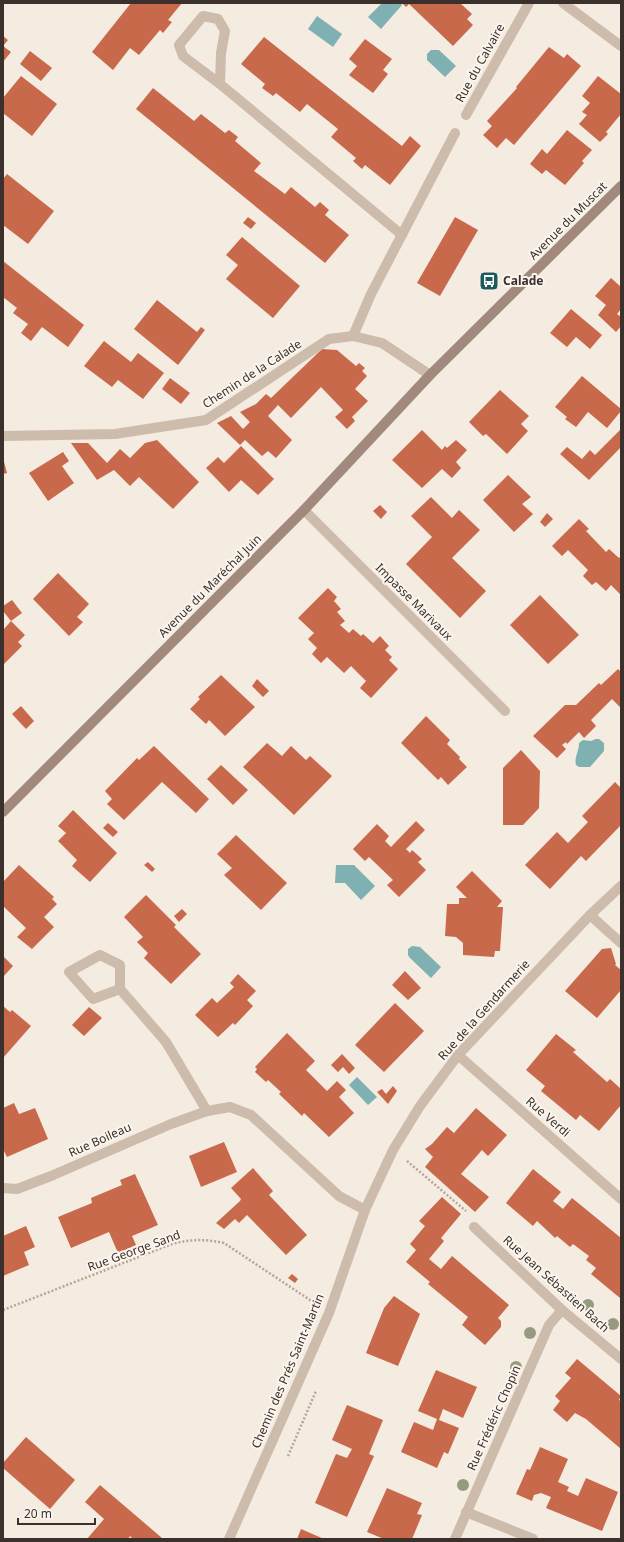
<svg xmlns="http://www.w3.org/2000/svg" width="624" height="1542" viewBox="0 0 624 1542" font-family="'Noto Sans',sans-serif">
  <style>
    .water { fill: #7fb0b2 }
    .building { fill: #c8694b }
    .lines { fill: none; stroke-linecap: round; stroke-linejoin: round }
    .path { stroke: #b9a596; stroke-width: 2.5; stroke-dasharray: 2 2; stroke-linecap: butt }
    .lane { stroke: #cdbbac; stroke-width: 10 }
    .street { stroke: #cdbbac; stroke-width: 10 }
    .secondary { stroke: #a18a7d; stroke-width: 10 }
    .tree { fill: #969b7f }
    .labels { text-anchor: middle; stroke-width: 4; stroke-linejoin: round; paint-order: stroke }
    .street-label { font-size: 12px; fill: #3b302b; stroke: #fbf5ee }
    .poi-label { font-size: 12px; font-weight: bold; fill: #3b302b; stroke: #fbf5ee; text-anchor: start }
  </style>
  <rect width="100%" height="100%" fill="#f4ebe1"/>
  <g class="water">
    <polygon points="382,3 400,3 402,5 381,29 368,17"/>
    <polygon points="317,16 342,34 333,47 308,29"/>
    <polygon points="431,50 439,50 456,66 445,77 427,60 427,54"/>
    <path d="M596 739H599L604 743V751L590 767H579L576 765C574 757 579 752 579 743L583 740 591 741Z"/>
    <polygon points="336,865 354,865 375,886 361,900 345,883 335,883"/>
    <polygon points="412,946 420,947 441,967 431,978 410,958 408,955 408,949"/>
    <polygon points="357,1077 377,1097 368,1105 349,1085"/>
  </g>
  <g class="building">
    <polygon points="131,3 182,3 168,20 172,22 163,33 160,30 139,55 130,48 113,70 92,52"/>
    <polygon points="402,3 460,3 472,14 467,19 473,25 453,46 409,4 406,7"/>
    <polygon points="3,36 8,40 3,46 11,52 3,62"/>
    <polygon points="264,37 402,146 410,136 421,146 390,185 365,165 362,169 353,161 356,158 331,137 338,129 307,104 300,112 276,93 273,96 262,88 265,84 241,64"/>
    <polygon points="365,39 392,59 383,70 388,74 373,93 349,75 357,66 349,59"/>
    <polygon points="549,47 564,58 567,54 581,66 514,145 506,138 497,148 483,135 492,126 487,121 517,88 516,87"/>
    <polygon points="30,51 52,68 41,81 20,64"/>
    <polygon points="21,76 57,104 32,136 3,113 3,98"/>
    <polygon points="598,76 621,94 621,114 606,132 608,134 600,142 579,124 587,115 582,112 590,103 582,96"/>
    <polygon points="153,88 194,121 201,114 225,133 229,130 238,137 235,141 261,163 254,171 285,194 291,187 315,207 320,202 329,210 325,215 349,235 325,263 136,109"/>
    <polygon points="567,130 592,150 582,161 584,163 565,185 546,170 542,174 530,164 542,149 547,154"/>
    <polygon points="7,174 54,211 28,244 3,225 3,179"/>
    <polygon points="248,217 256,223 251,229 243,223"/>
    <polygon points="455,217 478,230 440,296 417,283"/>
    <polygon points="242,237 300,286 273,318 226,279 238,265 226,255"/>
    <polygon points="3,261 84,325 68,347 42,327 31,341 21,333 28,324 13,313 17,308 3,297"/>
    <polygon points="611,278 621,287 621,309 617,314 621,317 621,326 616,332 598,315 606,305 595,296"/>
    <polygon points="157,300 197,332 201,327 205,330 178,365 134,329"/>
    <polygon points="571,309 602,335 590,349 576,337 567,347 550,333"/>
    <polygon points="104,341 131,362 138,353 164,373 143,399 118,380 112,387 84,366"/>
    <polygon points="322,349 337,350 356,366 359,363 365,368 362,371 367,376 355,389 368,401 352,417 355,421 347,429 335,417 343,410 321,387 291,418 278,405 268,416 292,440 276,458 268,451 262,456 245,440 240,445 217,423 231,416 243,429 250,422 240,412 256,404 266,394 271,398"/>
    <polygon points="582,376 621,409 621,411 607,428 588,412 576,427 565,419 567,417 555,407"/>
    <polygon points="170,378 190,393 181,404 162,389"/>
    <polygon points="500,390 529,416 521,424 528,431 507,454 486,434 483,436 469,422"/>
    <polygon points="621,429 621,447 589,480 560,454 567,447 582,459 590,450 595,455"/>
    <polygon points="422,430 442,450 445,446 447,448 456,440 467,450 456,462 461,468 452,478 442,469 422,488 392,460"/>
    <polygon points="157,440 199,482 173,509 139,477 130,486 114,470 97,480 71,443 88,443 107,463 120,449 130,458 145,443"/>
    <polygon points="241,446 274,479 258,495 241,480 229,492 206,468 218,457 224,463"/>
    <polygon points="63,452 69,461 62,466 74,483 48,501 29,473"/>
    <polygon points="3,458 7,473 3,474"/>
    <polygon points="508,475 531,497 522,504 533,514 514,532 483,500"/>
    <polygon points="431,497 452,518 459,510 480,530 452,558 486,591 460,618 406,564 432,537 411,516"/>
    <polygon points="380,505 387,512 381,519 373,511"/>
    <polygon points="547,513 553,519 545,527 540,522"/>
    <polygon points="579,519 589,529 586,531 606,552 609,549 619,558 621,556 621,595 611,585 606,591 596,582 592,585 583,576 588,570 568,550 562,556 552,546"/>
    <polygon points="58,573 89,604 77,617 83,622 69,636 33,599"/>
    <polygon points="328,588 337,597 334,601 341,609 337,612 345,621 340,625 349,633 353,629 361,636 363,634 373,643 380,636 389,646 385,650 392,657 389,660 398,669 371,698 360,688 366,681 351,666 344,673 327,657 321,663 312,654 317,648 308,639 314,633 298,618"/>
    <polygon points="540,595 579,635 548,664 510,625"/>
    <polygon points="12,600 22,613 11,621 3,611 3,606"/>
    <polygon points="11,621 25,635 18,642 22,646 3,665 3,628 4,629"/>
    <polygon points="618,669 621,672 621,708 612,699 591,720 596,726 584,738 579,732 567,744 566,742 562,745 566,749 557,758 533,736 565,705 576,705 599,683 601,685"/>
    <polygon points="221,675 255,707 225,736 209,720 206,724 190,709 200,699 198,697"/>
    <polygon points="257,679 269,691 263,697 252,686"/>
    <polygon points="21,706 34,721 26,729 12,714"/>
    <polygon points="426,716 450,740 447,744 460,757 459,759 467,767 448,785 441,777 438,780 401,743"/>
    <polygon points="267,743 282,756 291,746 306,760 310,756 332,776 294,815 243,767"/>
    <polygon points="154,746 209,799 196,813 162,782 124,820 107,804 112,799 105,791 137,758 139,760"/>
    <polygon points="521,750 540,771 539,808 523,825 503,825 503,768"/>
    <polygon points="221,765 248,790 233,805 207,779"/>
    <polygon points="615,782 621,788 621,825 586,861 581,856 550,889 525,865 557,832 568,843 588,822 582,816"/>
    <polygon points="73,810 117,853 90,882 72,866 77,860 58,841 66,833 58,826"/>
    <polygon points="416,821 425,830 406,849 410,853 412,850 422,859 418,862 426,870 399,897 387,885 393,880 369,857 365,861 353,849 377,824 389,836 385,841 391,847"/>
    <polygon points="108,823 118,832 113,837 103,828"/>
    <polygon points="236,835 287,883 261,910 224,875 232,868 217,854"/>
    <polygon points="148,862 155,869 152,872 144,865"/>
    <polygon points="19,865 54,897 52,899 57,904 44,917 54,927 32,949 17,937 26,928 3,906 3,882"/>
    <polygon points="472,871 502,901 497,907 503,907 500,951 495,951 494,957 463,955 463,943 456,937 445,936 447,904 459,904 459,898 467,898 456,887"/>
    <polygon points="146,895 176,925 174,927 201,954 171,984 144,958 148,953 137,942 143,937 124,917"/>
    <polygon points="182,909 187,914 179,922 174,916"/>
    <polygon points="611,948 616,964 615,965 621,970 621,990 597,1018 565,991 602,949"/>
    <polygon points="3,956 13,966 3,977"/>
    <polygon points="405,971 421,988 408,1000 392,985"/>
    <polygon points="238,974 256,991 247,1000 253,1006 235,1025 233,1023 218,1037 195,1015 212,998 217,1003 234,987 230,983"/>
    <polygon points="395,1003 424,1031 384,1072 355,1045"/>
    <polygon points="3,1006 10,1012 12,1010 31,1026 3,1058"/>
    <polygon points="89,1007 102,1018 84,1036 72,1025"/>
    <polygon points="287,1033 315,1061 306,1070 327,1091 337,1081 346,1090 339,1097 354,1113 329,1137 304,1113 302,1116 279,1094 281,1092 268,1080 266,1082 255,1072 257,1069 255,1067"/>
    <polygon points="556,1034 576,1050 573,1052 607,1082 610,1079 621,1089 621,1105 599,1131 580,1115 576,1120 541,1091 545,1086 526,1070"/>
    <polygon points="342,1054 355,1068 349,1074 343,1067 338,1072 331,1065"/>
    <polygon points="393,1086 397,1091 388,1104 377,1092 382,1089 386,1094"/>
    <polygon points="14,1103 19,1114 35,1108 48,1139 7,1157 3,1149 3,1108"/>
    <polygon points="476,1108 507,1135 488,1156 482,1150 461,1174 489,1197 475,1212 425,1167 433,1157 425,1149 432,1144 447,1127 454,1133"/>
    <polygon points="224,1142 237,1172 201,1187 189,1156"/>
    <polygon points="253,1168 273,1191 269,1195 307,1235 286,1255 247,1215 239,1223 235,1219 224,1229 216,1223 240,1201 241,1199 231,1188"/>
    <polygon points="533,1169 561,1192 553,1201 563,1209 572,1198 621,1238 620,1298 591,1274 596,1268 586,1260 589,1256 573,1244 570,1247 557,1236 555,1238 537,1221 533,1226 506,1203"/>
    <polygon points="135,1174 158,1225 132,1236 136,1245 118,1253 109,1232 71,1248 58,1217 92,1203 91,1198 122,1185 120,1180"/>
    <polygon points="442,1197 461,1214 441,1238 444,1241 429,1259 441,1269 452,1256 509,1305 498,1318 501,1321 501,1327 485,1345 462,1325 468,1317 428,1284 430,1282 406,1262 416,1250 410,1244 425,1226 419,1221"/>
    <polygon points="26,1226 35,1247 24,1252 29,1265 3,1276 3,1236"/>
    <polygon points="292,1274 298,1279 295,1283 288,1278"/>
    <polygon points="394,1296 420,1314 398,1366 366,1353 384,1308"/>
    <polygon points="577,1359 621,1396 619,1400 621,1401 621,1449 586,1419 575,1413 567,1422 553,1410 560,1401 555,1396 571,1378 565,1373"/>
    <polygon points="436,1370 477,1387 463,1418 443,1409 439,1420 459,1428 448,1454 444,1452 437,1468 401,1452 414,1422 433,1430 437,1419 418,1411"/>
    <polygon points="347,1405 383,1420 369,1454 374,1456 347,1517 315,1503 336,1454 347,1458 352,1449 332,1440"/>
    <polygon points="26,1437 75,1480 50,1509 3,1468 3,1463"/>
    <polygon points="540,1447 568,1459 558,1482 569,1487 567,1491 578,1496 586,1478 618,1492 602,1531 546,1508 551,1497 541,1493 534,1495 532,1501 516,1494 527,1469 530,1470"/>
    <polygon points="100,1485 162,1538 160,1539 133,1539 130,1536 128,1539 87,1539 104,1519 85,1502"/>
    <polygon points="387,1488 422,1503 417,1514 422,1515 412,1539 384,1539 367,1532"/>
    <polygon points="301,1529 324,1539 297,1539"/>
  </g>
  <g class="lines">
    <g class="path">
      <polyline points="407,1161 466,1211"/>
      <path d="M3 1310 172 1244C190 1239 206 1239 224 1243L313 1302"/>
      <polyline points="288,1456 316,1391"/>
    </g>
    <g class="lane">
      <polyline points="220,84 183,56 179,45 203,16 218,19 225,31 221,53 220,84 402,235"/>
      <polyline points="353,336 371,294 455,133"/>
      <polyline points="590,915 621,943"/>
    </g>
    <g class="street">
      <polyline points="563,3 621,46"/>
      <polyline points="466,115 529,3"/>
      <polyline points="3,436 115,434 206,420 329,339 353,336 382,343 430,375"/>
      <polyline points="304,510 505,711"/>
      <polyline points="120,989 93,999 69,972 100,955 120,965 120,989 166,1042 207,1111"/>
      <polyline points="458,1055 621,1199"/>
      <polyline points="3,1188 17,1189 51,1176 171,1124 207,1111 230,1107 251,1115 339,1196 365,1210"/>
      <polyline points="474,1227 562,1310 621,1359"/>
      <polyline points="466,1512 533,1539"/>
      <polyline points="229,1539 329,1313 365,1210 393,1150 420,1106 458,1055 590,915 621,886"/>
      <polyline points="455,1539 549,1325 562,1310"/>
    </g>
    <polyline class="secondary" points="3,812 304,510 430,375 621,186"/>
  </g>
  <g class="tree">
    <circle cx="588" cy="1305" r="6"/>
    <circle cx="613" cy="1324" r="6"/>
    <circle cx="530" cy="1333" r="6"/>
    <circle cx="516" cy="1367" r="6"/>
    <circle cx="463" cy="1485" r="6"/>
  </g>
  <defs>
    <g id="bus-square" transform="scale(1)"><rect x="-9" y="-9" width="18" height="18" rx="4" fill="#1f5a5e" stroke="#fbf5ee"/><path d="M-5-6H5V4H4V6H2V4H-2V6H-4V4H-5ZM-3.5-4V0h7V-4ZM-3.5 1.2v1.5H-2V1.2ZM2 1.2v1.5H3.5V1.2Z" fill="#fff"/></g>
  </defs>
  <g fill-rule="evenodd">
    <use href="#bus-square" x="489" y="281"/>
  </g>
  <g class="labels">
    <g class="street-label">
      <text transform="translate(480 63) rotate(-61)" y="4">Rue du Calvaire</text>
      <text transform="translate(568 221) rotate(-45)" y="4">Avenue du Muscat</text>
      <text transform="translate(252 374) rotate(-33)" y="4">Chemin de la Calade</text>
      <text transform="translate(210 586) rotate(-45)" y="4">Avenue du Maréchal Juin</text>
      <text transform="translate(414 602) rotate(45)" y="4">Impasse Marivaux</text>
      <text transform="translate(484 1010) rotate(-48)" y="4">Rue de la Gendarmerie</text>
      <text transform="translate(548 1117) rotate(41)" y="4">Rue Verdi</text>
      <text transform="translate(100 1140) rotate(-24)" y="4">Rue Boileau</text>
      <text transform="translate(134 1251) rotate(-20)" y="4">Rue George Sand</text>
      <text transform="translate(556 1284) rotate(42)" y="4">Rue Jean Sébastien Bach</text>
      <text transform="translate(288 1371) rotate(-67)" y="4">Chemin des Prés Saint-Martin</text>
      <text transform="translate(494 1418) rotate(-66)" y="4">Rue Frédéric Chopin</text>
    </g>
    <g class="poi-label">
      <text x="503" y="285">Calade</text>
    </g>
  </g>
  <rect width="624" height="1542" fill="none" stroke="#3b302b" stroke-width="8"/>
  <path d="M18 1518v6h77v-6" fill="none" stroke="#3b302b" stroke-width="2"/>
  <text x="24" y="1518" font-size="12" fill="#3b302b" stroke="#fbf5ee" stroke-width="3" paint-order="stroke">20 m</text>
</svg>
